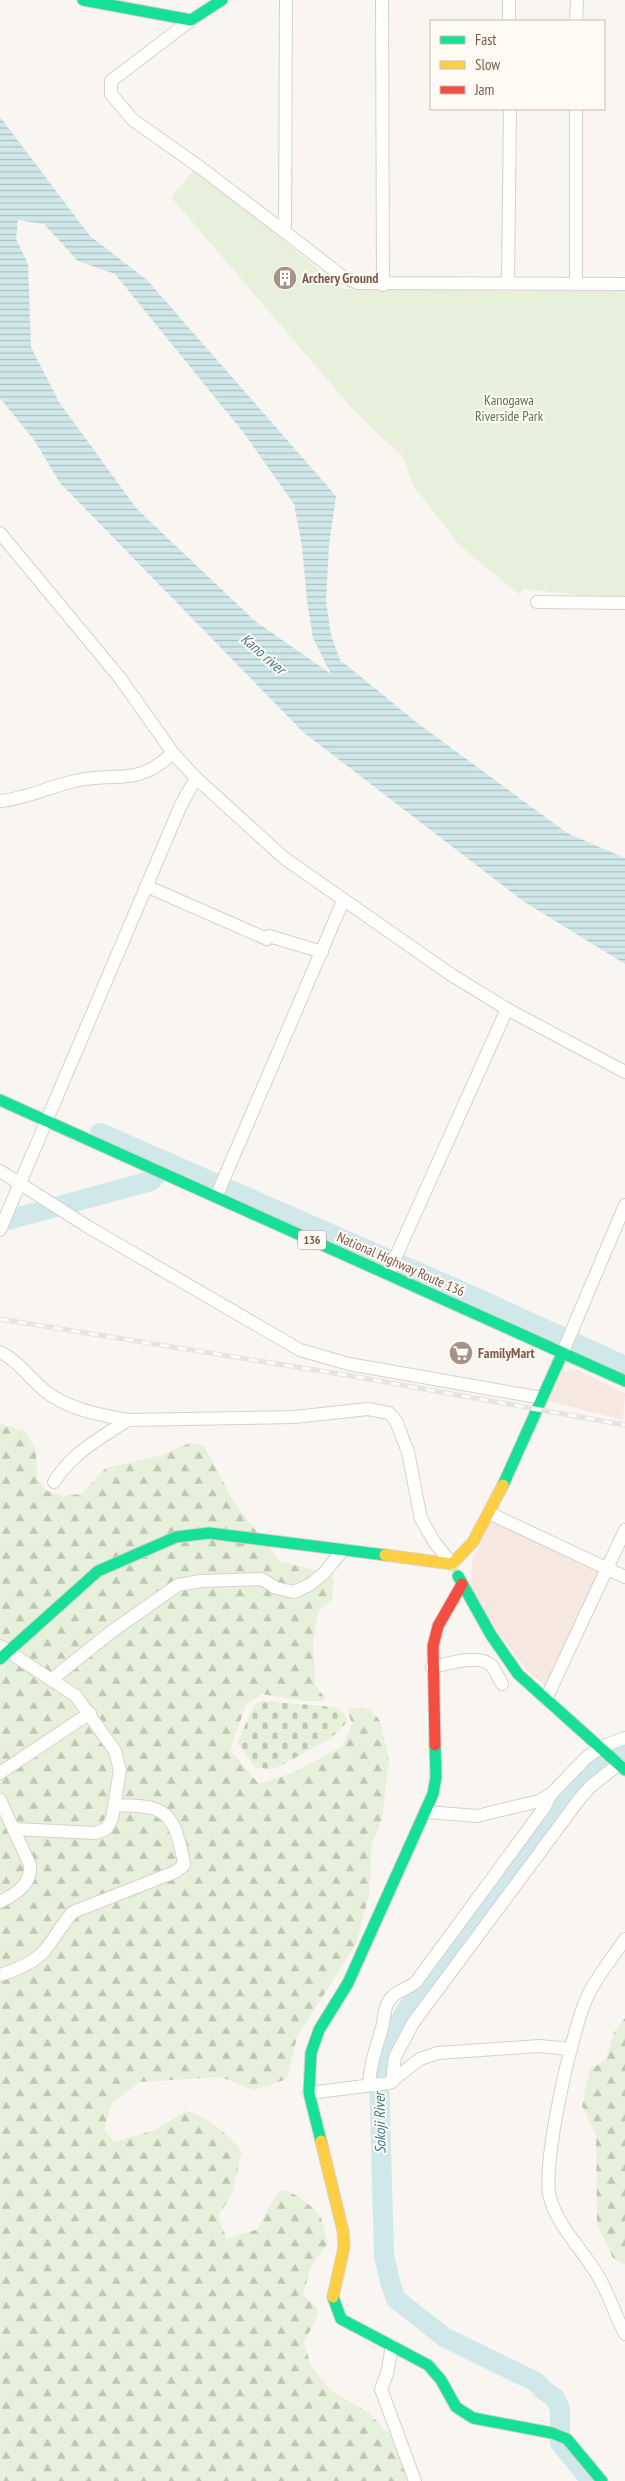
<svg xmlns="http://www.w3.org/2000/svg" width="625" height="2481" viewBox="0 0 625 2481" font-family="'PT Sans Narrow',sans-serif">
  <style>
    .commercial { fill: #f6e8e1 }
    .green { fill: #e7f0db }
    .forest { fill: url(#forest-firs) }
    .cemetery { fill: url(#cemetery-stones) }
    .water { fill: url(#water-rules); fill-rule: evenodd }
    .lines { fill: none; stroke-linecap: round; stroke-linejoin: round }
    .river { stroke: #d0e8ea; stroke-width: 20 }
    .street-casing { stroke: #d7d1cb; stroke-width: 14 }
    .fast-casing { stroke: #d9d2cb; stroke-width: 13 }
    .slow-casing { stroke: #d9d2cb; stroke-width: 13 }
    .jam-casing { stroke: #d9d2cb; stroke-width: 13 }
    .street { stroke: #fefefd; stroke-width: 12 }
    .fast { stroke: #16e098; stroke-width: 11 }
    .slow { stroke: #ffcf43; stroke-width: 11 }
    .jam { stroke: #f24e42; stroke-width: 11 }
    .rail-casing { stroke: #e6e3e7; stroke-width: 5 }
    .rail { stroke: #fffaf3; stroke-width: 3; stroke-dasharray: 9; stroke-linecap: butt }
    .labels { text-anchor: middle; stroke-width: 4; stroke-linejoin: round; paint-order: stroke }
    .shield { fill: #fffaf3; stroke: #a28b7f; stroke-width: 1 }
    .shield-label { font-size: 12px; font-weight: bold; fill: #7a5c4d }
    .poi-label { font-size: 14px; font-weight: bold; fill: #7a5c4d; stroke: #fffaf3; text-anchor: start }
    .park-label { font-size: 14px; fill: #537a41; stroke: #fffaf3 }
    .street-label { font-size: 14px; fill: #7a5c4d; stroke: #fffaf3 }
    .water-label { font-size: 15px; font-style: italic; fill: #437c86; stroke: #fffaf3 }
  </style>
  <defs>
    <pattern id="forest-firs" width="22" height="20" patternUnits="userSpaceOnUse" patternTransform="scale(1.25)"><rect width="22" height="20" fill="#e7f0db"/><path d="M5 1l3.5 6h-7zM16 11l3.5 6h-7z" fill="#c0c6b4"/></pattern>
    <pattern id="cemetery-stones" width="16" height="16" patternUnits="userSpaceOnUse" patternTransform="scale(1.25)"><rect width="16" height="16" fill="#e7f0db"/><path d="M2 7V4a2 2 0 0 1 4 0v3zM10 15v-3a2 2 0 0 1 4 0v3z" fill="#c0c6b4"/></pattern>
    <pattern id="water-rules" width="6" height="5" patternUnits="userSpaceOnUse" patternTransform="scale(1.25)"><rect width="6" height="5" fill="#d0e8ea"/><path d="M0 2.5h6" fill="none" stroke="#aebfc0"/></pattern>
  </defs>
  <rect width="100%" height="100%" fill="#f9f5f0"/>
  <g class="commercial">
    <polygon points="575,1369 625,1393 623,1420 549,1401 560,1373"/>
    <polygon points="492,1521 601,1570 545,1686 527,1670 496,1630 471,1587 472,1560"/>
  </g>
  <polygon class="green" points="196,168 342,289 625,291 625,596 592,596 523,589 519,594 460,546 413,485 404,458 355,412 171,197"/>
  <g class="forest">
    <path d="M0 1424 25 1431 36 1451 37 1479 47 1491 63 1496 81 1494 106 1468 159 1456 190 1443 204 1446 234 1502 279 1561 333 1575 332 1600 318 1611 313 1642 315 1685 325 1698 324 1701H304L262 1694 246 1705 230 1750 259 1784 295 1772 343 1746 352 1724 348 1713 349 1708 370 1709 380 1721 389 1760 382 1818 372 1844 369 1895 356 1944 297 2037 287 2079 254 2090 221 2077 139 2082 112 2103 104 2129 114 2142 155 2130 186 2111C209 2117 227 2134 242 2152L232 2193 218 2217 227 2239 258 2229 272 2202 281 2190C292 2190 314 2207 320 2216 324 2224 325 2235 328 2243L311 2266 303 2295 317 2307 318 2315 304 2342 311 2366 330 2390 369 2413 393 2439 408 2481H0Z"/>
    <polygon points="625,2018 625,2264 613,2258 597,2224 596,2135 582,2106 590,2069 606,2060 614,2032"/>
  </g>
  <polygon class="cemetery" points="261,1701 335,1707 344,1713 348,1721 330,1739 274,1769 256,1768 237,1743 254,1706"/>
  <path class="water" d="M0 117 90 236 147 280 336 496 329 545 326 600 331 635 340 660 420 725 567 833 625 858V964L523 901 303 732 60 483 34 440 0 398ZM18 220 44 224 78 261 115 274 243 432 294 504 302 546 307 601 313 638 331 674 255 621 137 509 59 402 31 347 28 264 16 239Z"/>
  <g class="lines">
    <g class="river">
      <polyline points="100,1133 477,1298 625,1366"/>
      <polyline points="0,1222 151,1181 168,1162"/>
      <polyline points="591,2481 560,2443 560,2409 555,2398 542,2389 536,2382 444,2337 396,2299 390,2282 384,2255 379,2073 389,2038 408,2008 578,1783 615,1755 625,1750"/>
    </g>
    <g class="street-casing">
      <g id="street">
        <polyline points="286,0 285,232 343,277 358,283 625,284"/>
        <polyline points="382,0 383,285"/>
        <polyline points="509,0 509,21"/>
        <polyline points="191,20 115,78 111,81 111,94 133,120 201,168 285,232"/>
        <polyline points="576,21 577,0"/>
        <polyline points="508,283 510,109"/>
        <polyline points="576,284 576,109"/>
        <polyline points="0,533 120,678 173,753 196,778 284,858 450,974 507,1009 625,1072"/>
        <polyline points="537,602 625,603"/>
        <path d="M0 801C26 799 50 786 75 781 118 771 135 788 173 753"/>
        <polyline points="146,886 267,939 269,936 322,952"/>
        <polyline points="0,1171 90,1228 300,1350 349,1364 542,1398"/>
        <polyline points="216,1197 343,901"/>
        <polyline points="0,1230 181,805 196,778"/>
        <polyline points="388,1274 507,1009"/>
        <path d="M0 1352C18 1361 29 1377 44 1390 67 1409 99 1415 128 1420L294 1417 368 1409 389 1413 396 1421 408 1452 421 1519 435 1543 452 1564"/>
        <polyline points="562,1354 625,1205"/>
        <path d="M54 1482C73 1452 99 1439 128 1420"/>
        <polyline points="489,1513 625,1577"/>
        <polyline points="0,1646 76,1696 115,1751 120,1770 112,1819 106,1829 95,1833 15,1829"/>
        <path d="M432 1667C447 1664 479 1653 492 1666 496 1671 499 1679 502 1684"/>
        <polyline points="51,1680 111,1632 178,1585 201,1581 262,1579 276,1588 294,1592 311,1584 324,1573 343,1550"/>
        <polyline points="546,1699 625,1530"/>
        <polyline points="0,1773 90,1713"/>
        <path d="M0 1800 30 1865C32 1884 16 1894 0 1902"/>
        <polyline points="427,1812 477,1816 539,1801 551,1794 587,1757 603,1746 625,1738"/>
        <path d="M625 1939C613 1957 599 1974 589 1993 573 2023 541 2167 550 2198 558 2227 583 2250 598 2276 609 2294 615 2315 625 2334"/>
        <path d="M0 1975C16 1970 34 1963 45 1950 55 1938 62 1924 73 1912L175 1872 184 1865C183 1854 180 1845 177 1834 166 1802 144 1807 115 1805"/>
        <polyline points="392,2082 395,2057 413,2023 581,1797 591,1786 619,1764"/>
        <path d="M369 2085C370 2065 376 2048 382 2028 385 2016 383 2006 393 1996 399 1990 409 1988 416 1982L544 1808 551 1794"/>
        <polyline points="309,2093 389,2083 420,2059 438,2053 539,2046 571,2049"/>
        <polyline points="392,2346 387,2374 381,2389 415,2481"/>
      </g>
    </g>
    <g class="fast-casing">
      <g id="fast">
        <polyline points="83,0 191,20 222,0"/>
        <polyline points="0,1100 625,1381"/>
        <polyline points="503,1485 562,1354"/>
        <polyline points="458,1576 491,1635 518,1674 625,1770"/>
        <polyline points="0,1659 98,1571 176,1537 209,1533 385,1555"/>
        <polyline points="321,2141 309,2093 311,2053 319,2030 348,1983 433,1794 436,1777 435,1745"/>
        <polyline points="333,2297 341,2319 428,2365 441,2380 456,2407 473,2418 552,2433 567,2439 602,2481"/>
      </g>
    </g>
    <g class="slow-casing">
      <g id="slow">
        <polyline points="385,1555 452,1564 473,1542 503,1485"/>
        <polyline points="321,2141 343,2231 344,2247 333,2297"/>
      </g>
    </g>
    <g class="jam-casing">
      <polyline id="jam" points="435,1745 433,1646 438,1626 462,1584"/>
    </g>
    <use href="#street" class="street"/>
    <use href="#fast" class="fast"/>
    <use href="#slow" class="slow"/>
    <use href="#jam" class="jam"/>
    <g class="rail-casing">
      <polyline id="rail" points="0,1319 346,1375 625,1425"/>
    </g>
    <use href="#rail" class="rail"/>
  </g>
  <defs>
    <g id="building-disc" transform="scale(1.25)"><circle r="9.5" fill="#a69286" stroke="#fffaf3"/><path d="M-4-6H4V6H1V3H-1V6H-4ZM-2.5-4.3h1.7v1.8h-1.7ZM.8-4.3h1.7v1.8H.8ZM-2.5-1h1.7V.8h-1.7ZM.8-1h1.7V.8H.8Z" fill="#fff"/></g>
    <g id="supermarket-disc" transform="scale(1.25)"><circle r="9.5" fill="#a69286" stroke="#fffaf3"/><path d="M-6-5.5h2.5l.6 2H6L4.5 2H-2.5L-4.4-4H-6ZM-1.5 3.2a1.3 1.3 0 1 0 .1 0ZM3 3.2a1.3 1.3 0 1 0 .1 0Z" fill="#fff"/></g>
  </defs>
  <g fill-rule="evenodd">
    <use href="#building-disc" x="285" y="278"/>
    <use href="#supermarket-disc" x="461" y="1353"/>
  </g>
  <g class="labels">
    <rect class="shield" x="298" y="1230.5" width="28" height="19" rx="4"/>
    <g class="shield-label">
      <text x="312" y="1244">136</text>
    </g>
    <g class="poi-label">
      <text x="302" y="283">Archery Ground</text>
      <text x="478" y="1358">FamilyMart</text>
    </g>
    <g class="park-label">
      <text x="509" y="405">Kanogawa<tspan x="509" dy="16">Riverside Park</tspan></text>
    </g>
    <g class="street-label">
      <text transform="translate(401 1264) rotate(24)" y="5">National Highway Route 136</text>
    </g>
    <g class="water-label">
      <text transform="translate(263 654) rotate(41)" y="5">Kano river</text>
      <text transform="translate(380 2123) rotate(-91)" y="5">Sokoji River</text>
    </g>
  </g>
  <rect x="430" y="20" width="175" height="90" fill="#fffaf3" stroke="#cabbb1"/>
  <rect x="440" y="36" width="25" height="8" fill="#16e098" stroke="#cabbb1"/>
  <text x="475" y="45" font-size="15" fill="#7a5c4d">Fast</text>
  <rect x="440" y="61" width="25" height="8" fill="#ffcf43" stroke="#cabbb1"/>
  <text x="475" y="70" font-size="15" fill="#7a5c4d">Slow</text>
  <rect x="440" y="86" width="25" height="8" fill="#f24e42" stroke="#cabbb1"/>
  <text x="475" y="95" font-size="15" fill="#7a5c4d">Jam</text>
</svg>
